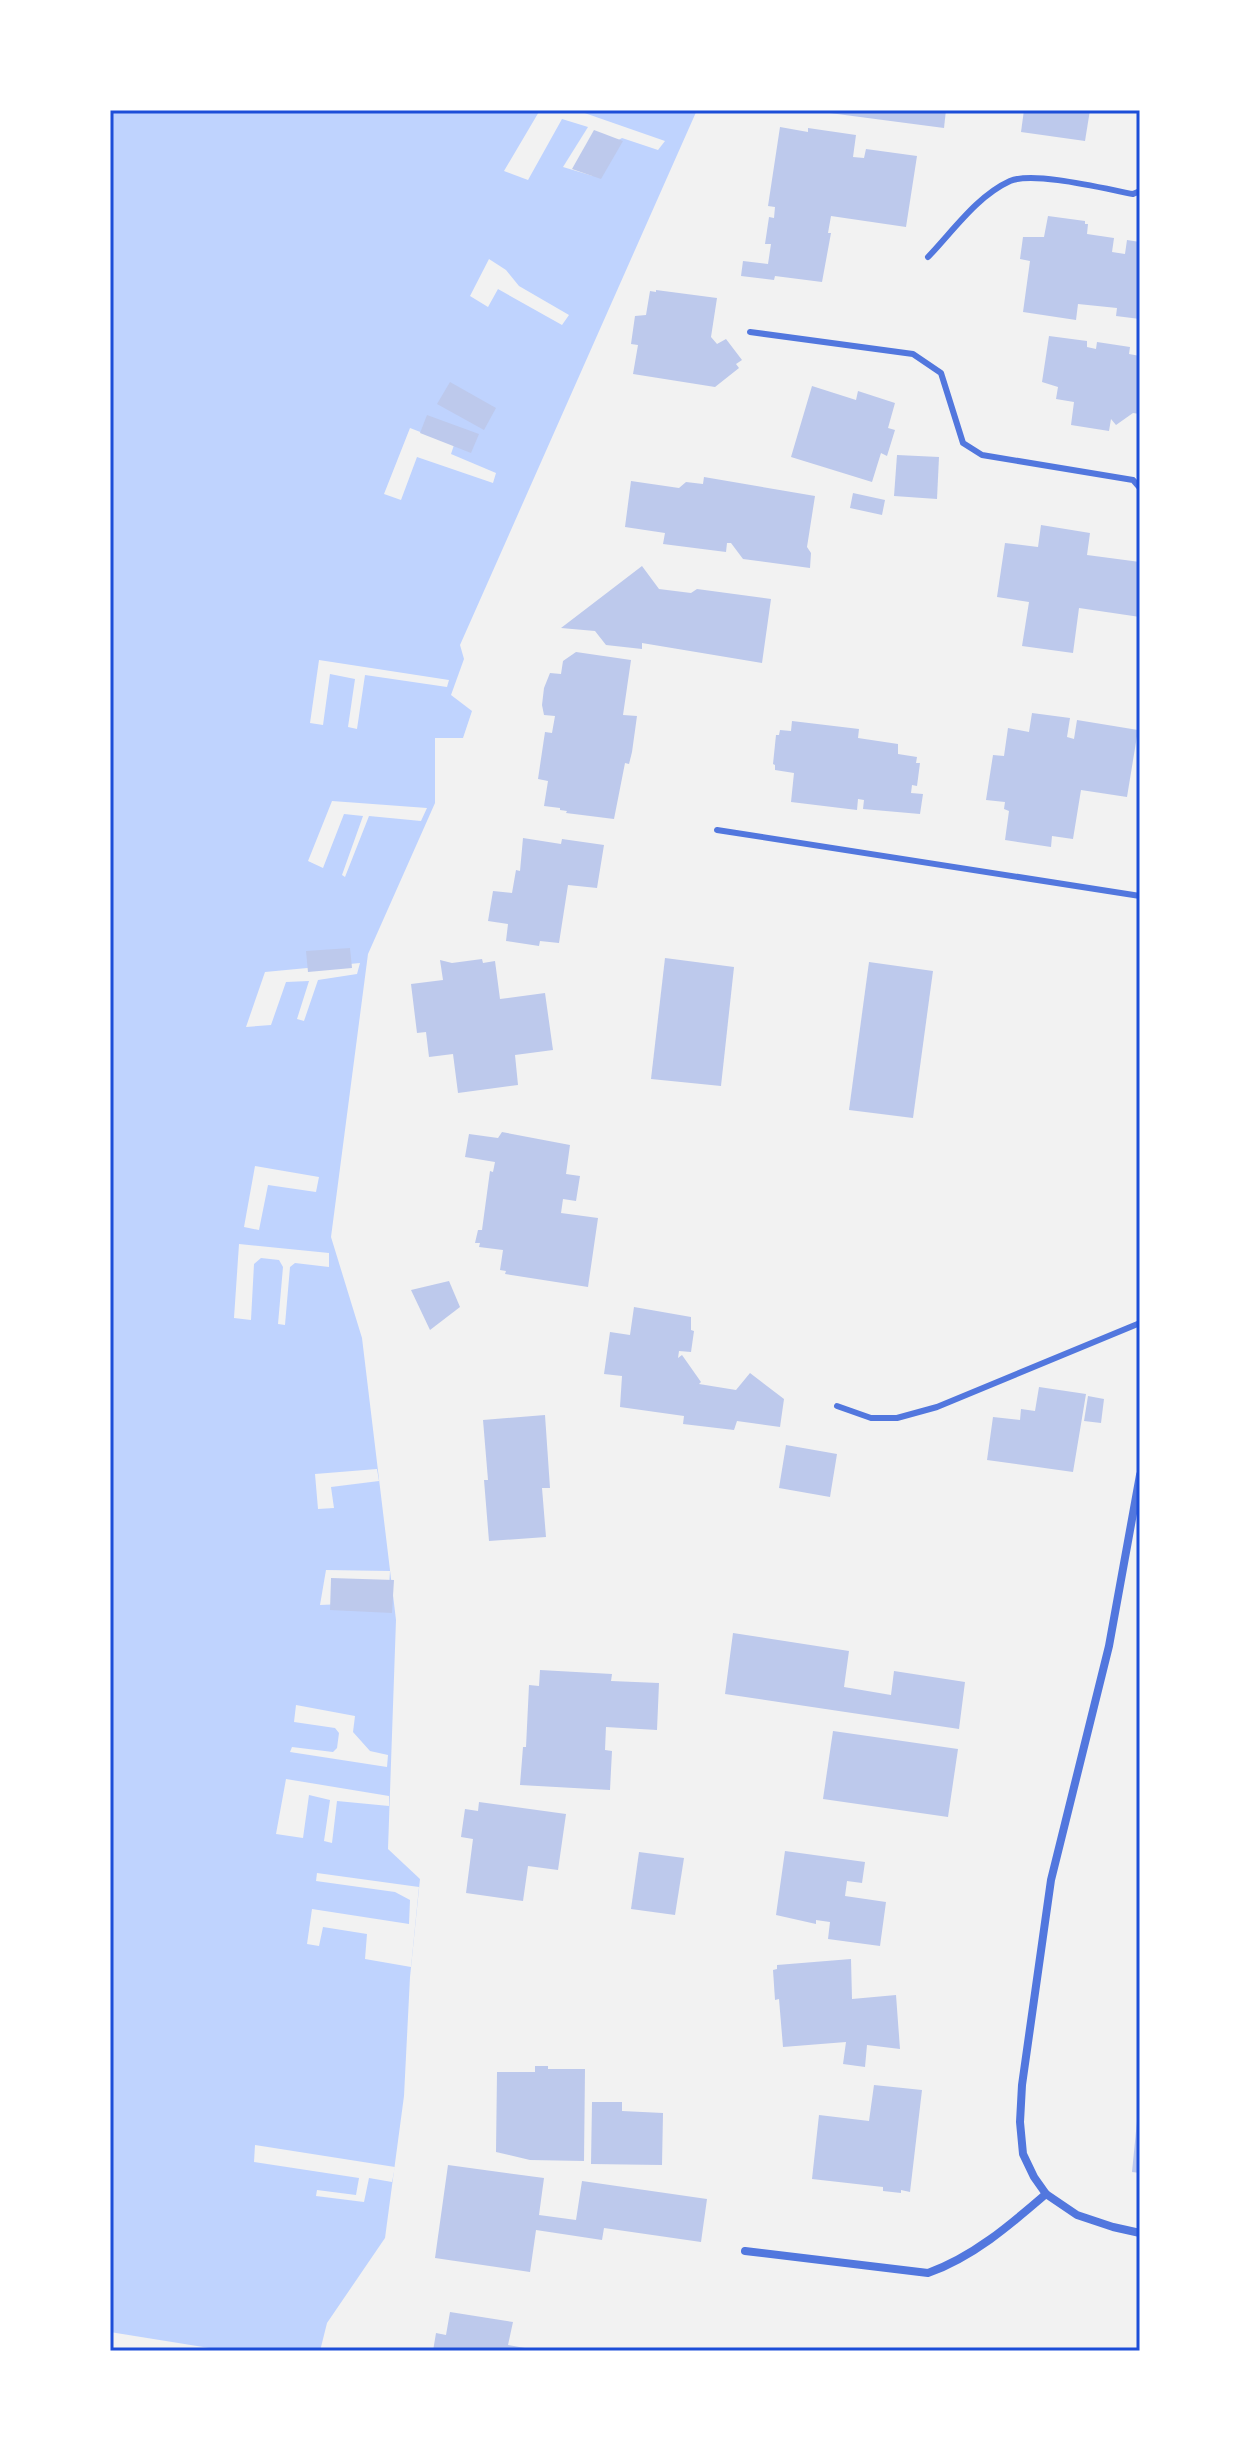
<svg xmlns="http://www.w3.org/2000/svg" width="1250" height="2461" viewBox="0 0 1250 2461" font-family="'Golos Text',sans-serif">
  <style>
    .water { fill: #bfd3fe }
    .pier { fill: #f2f2f2 }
    .building { fill: #bdc9ec }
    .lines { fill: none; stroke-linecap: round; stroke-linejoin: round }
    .service { stroke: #5277de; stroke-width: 6 }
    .minor { stroke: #5277de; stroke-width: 8 }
    .neatline { fill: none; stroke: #1d4ed8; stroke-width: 3 }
  </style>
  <rect width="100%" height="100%" fill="#f2f2f2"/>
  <polygon class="water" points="110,110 697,110 460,645 464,659 451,695 472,711 463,738 435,738 435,803 368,954 331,1237 362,1338 396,1620 388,1849 420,1879 410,1977 404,2096 385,2238 327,2323 320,2351 110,2351"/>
  <g class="pier">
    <polygon points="540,110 576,110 665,141 658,150 622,138 615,142 593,176 563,167 588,127 562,119 528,180 504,171"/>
    <polygon points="489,259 506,270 519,286 569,315 562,325 498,289 488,307 470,296"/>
    <polygon points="410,428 454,445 451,454 496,473 493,483 417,457 401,500 384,494"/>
    <polygon points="319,660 449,680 447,687 365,675 357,729 348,727 355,679 330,674 323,725 310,723"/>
    <polygon points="332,801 427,808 421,821 369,816 345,877 342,875 363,816 344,814 323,868 308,861"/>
    <polygon points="360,963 357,974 318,980 304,1021 297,1019 309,981 286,982 271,1025 246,1027 265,972"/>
    <polygon points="255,1166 319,1177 316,1192 268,1185 259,1230 244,1227"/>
    <polygon points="239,1244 329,1253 329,1267 295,1263 290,1267 285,1325 278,1324 283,1267 279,1260 261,1258 254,1264 251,1320 234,1318"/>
    <polygon points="377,1469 379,1481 331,1487 334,1508 318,1509 315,1474"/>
    <polygon points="326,1570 390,1571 388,1602 320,1605"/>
    <polygon points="296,1705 355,1716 353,1732 370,1751 388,1755 387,1767 290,1752 292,1747 333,1752 337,1748 339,1733 335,1728 294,1722"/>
    <polygon points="286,1779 389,1796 389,1806 337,1801 332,1843 324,1841 330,1800 309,1795 303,1838 276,1834"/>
    <polygon points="317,1873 419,1887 411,1967 365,1959 367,1934 323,1927 319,1946 307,1944 312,1909 409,1924 410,1900 395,1892 316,1881"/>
    <polygon points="255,2145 395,2167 392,2182 369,2178 364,2202 316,2196 317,2190 356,2195 359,2178 254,2162"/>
    <polygon points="110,2332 228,2351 110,2351"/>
  </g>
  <g class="building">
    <polygon points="822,110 946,110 944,128 822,112"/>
    <polygon points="1024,110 1090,110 1085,141 1021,132"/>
    <polygon points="780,127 808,132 808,128 856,135 853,157 864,158 866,149 917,156 906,227 831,216 828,233 831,233 822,282 775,276 774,280 741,276 743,261 768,264 771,244 765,244 769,217 774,218 775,207 768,206"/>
    <polygon points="594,130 623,141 601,179 572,169"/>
    <polygon points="1048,216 1085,221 1085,224 1088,224 1087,234 1114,238 1112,252 1125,254 1127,240 1140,242 1140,319 1116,316 1117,308 1078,304 1076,320 1023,312 1030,261 1020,259 1023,237 1044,237"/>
    <polygon points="656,290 717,298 711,337 717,344 726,339 742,360 736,364 739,368 715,387 633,374 638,345 631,344 635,316 646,315 650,291 656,292"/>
    <polygon points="1049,336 1087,341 1087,347 1096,349 1097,342 1130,347 1129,354 1140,356 1140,414 1133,413 1116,425 1111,419 1109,431 1071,425 1074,402 1056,399 1058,387 1042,382"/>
    <polygon points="450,382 496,408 484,430 437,404"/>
    <polygon points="812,386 856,400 858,391 895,403 888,428 895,430 887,456 881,453 872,482 791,457"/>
    <polygon points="427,415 479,434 471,453 420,433"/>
    <polygon points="897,455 939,457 937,499 894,496"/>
    <polygon points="704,477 815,496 807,547 811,553 810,568 743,559 731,543 727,543 726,552 663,544 665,533 625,527 631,481 679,488 686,482 703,484"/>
    <polygon points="853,493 885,500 882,515 850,508"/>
    <polygon points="1041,525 1090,533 1087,555 1140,562 1140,617 1079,608 1073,653 1022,646 1029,602 997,597 1005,543 1038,547"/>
    <polygon points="642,566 659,589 691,593 697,589 771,599 762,663 642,643 642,649 606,645 595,631 561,628"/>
    <polygon points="576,652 631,660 623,715 637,716 632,752 629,764 625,763 614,819 566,813 567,811 560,810 560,808 544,806 548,781 538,779 545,732 552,733 555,716 544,715 542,705 544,688 550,673 561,674 563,661"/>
    <polygon points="1032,713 1070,718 1067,737 1074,739 1077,720 1138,730 1127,797 1081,790 1073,839 1052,836 1051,847 1005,840 1009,811 1004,809 1005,802 986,800 993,755 1004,756 1008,728 1029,732"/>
    <polygon points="792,721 859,729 858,738 898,744 898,754 917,757 916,763 920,763 917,786 912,785 911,793 923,794 920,814 863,809 864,800 858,799 857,810 791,802 794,773 775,770 775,765 773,764 776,735 779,735 780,730 791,731"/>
    <polygon points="523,838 561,844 562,839 604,845 597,888 568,885 559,943 540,941 539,946 506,941 508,924 488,921 493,891 512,893 516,870 520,871"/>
    <polygon points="350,948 352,968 308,972 306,951"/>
    <polygon points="665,958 734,967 721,1086 651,1079"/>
    <polygon points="482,959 483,963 495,961 500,999 545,993 553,1050 515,1055 518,1085 458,1093 453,1054 429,1057 426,1032 417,1033 411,984 443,980 440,960 452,963"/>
    <polygon points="869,962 933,971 913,1118 849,1110"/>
    <polygon points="502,1132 570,1145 566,1174 580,1176 576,1201 563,1199 561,1213 598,1218 588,1287 505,1274 506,1271 500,1270 503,1250 479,1247 480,1243 475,1243 478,1230 482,1230 490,1171 493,1172 495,1162 465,1157 469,1134 498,1138"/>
    <polygon points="449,1281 460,1307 430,1330 411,1290"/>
    <polygon points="634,1307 691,1317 691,1330 694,1331 691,1352 679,1351 678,1358 682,1355 701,1382 699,1384 736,1390 750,1373 784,1399 780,1427 737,1421 734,1430 683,1424 684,1416 620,1407 622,1376 604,1374 610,1332 630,1335"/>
    <polygon points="1039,1387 1086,1394 1073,1472 987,1460 993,1417 1020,1420 1021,1409 1035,1411"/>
    <polygon points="1088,1396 1104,1399 1101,1423 1084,1421"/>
    <polygon points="545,1415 550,1488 542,1488 546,1537 489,1541 484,1480 488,1480 483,1420"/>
    <polygon points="786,1445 837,1454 830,1497 779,1488"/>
    <polygon points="331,1578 394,1580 392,1613 330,1610"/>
    <polygon points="733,1633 849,1651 844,1687 891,1695 894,1671 965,1682 959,1729 725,1694"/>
    <polygon points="540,1670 612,1674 611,1681 659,1683 657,1730 606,1727 605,1750 612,1751 610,1790 520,1785 523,1747 526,1747 529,1685 539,1686"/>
    <polygon points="833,1731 958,1749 948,1817 823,1799"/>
    <polygon points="479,1802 566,1814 558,1870 528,1866 523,1901 466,1893 473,1839 461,1837 465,1809 478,1811"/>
    <polygon points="785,1851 865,1862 862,1883 847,1881 845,1896 886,1902 880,1946 828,1939 830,1922 816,1920 816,1924 776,1915"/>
    <polygon points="639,1852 684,1858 675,1915 631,1909"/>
    <polygon points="851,1959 852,1999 896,1995 900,2049 867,2045 865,2067 843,2064 846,2042 783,2047 779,1999 775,2000 773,1970 777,1969 777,1965"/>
    <polygon points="535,2066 548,2066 548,2069 585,2069 584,2161 530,2160 496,2152 497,2072 535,2072"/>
    <polygon points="874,2085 922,2090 910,2192 901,2190 901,2193 883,2191 883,2187 812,2179 819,2115 869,2121"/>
    <polygon points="592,2102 622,2102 622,2111 663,2113 662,2165 591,2164"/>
    <polygon points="1138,2111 1140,2111 1140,2173 1132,2172"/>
    <polygon points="448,2165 544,2178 539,2215 576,2220 582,2181 707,2199 701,2242 604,2228 602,2240 536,2230 530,2272 435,2258"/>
    <polygon points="450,2312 513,2322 508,2345 525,2348 524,2351 433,2351 436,2333 446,2335"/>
  </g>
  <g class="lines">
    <g class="service">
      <path d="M928 257C953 231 977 196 1010 181 1034 171 1106 189 1133 194L1140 191"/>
      <polyline points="750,332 913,354 941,373 963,443 982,455 1133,480 1140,488"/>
      <polyline points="717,830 1140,896"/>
      <polyline points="837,1406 871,1418 897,1418 937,1407 1140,1323"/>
    </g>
    <g class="minor">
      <polyline points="1046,2194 1034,2177 1023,2154 1020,2122 1022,2085 1051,1880 1109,1646 1140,1475"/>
      <path d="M745 2251 928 2273C973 2257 1010 2225 1046 2194L1077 2215 1113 2227 1140 2233"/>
    </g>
  </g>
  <rect width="1250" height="2461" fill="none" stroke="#ffffff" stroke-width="224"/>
  <rect x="112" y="112" width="1026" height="2237" class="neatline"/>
</svg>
